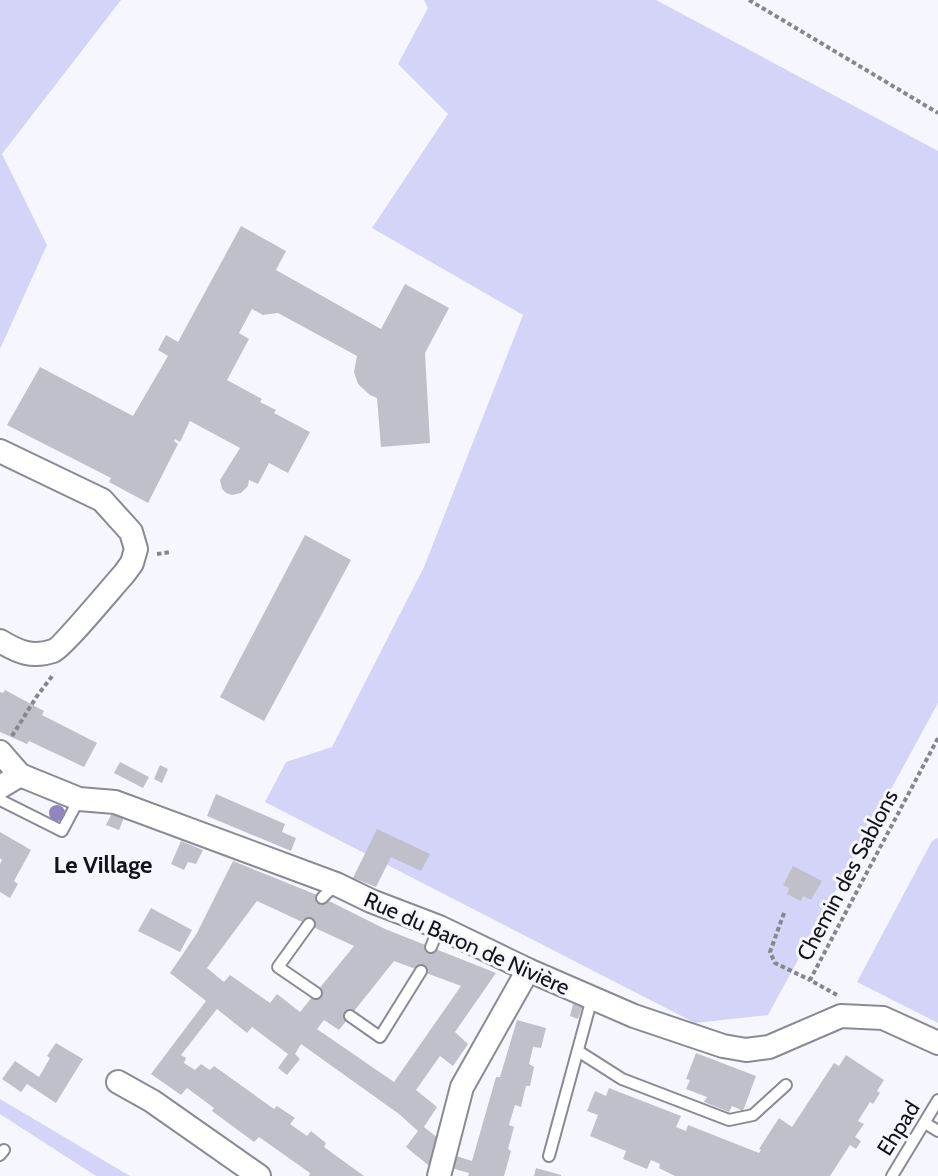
<svg xmlns="http://www.w3.org/2000/svg" width="938" height="1176" viewBox="0 0 938 1176" font-family="Cabin,sans-serif">
  <style>
    .green { fill: #d4d4f8 }
    .building { fill: #c0c0ca; fill-rule: evenodd }
    .lines { fill: none; stroke-linecap: round; stroke-linejoin: round }
    .service-casing { stroke: #8a8a94; stroke-width: 14 }
    .minor-casing { stroke: #8a8a94; stroke-width: 26 }
    .path { stroke: #86868d; stroke-width: 4; stroke-dasharray: 4.5 3; stroke-linecap: butt }
    .service { stroke: #fff; stroke-width: 10 }
    .minor { stroke: #fff; stroke-width: 22 }
    .tree { fill: #9085bd }
    .labels { text-anchor: middle; stroke-width: 6; stroke-linejoin: round; paint-order: stroke }
    .street-label { font-size: 22px; fill: #141418; stroke: #f6f6ff }
    .neighbourhood-label { font-size: 24px; font-weight: bold; fill: #141418; stroke: #f6f6ff }
  </style>
  <rect width="100%" height="100%" fill="#f6f6ff"/>
  <g class="green">
    <polygon points="0,0 121,0 2,154 47,245 0,349"/>
    <polygon points="424,0 656,0 938,151 938,703 768,1015 695,1023 265,802 286,762 332,747 424,567 523,315 372,228 448,114 398,64 428,8"/>
    <polygon points="938,838 938,1023 857,982 932,841"/>
    <polygon points="0,1099 130,1176 96,1176 0,1114"/>
  </g>
  <g class="building">
    <polygon points="241,226 286,251 276,270 381,329 405,284 449,308 425,353 430,443 381,447 377,398 370,395 358,384 354,372 357,356 278,313 263,315 252,309 239,333 249,339 227,380 262,399 260,402 276,410 274,413 310,432 288,473 269,463 258,484 249,480 248,486 241,493 232,495 226,493 222,489 220,480 240,448 190,421 180,442 175,439 174,441 178,444 148,503 109,482 111,478 7,425 40,367 133,416 168,356 158,350 166,335 178,342"/>
    <polygon points="305,535 351,560 264,721 220,697"/>
    <polygon points="5,690 44,711 42,715 97,743 84,767 29,741 27,744 0,732 0,692 3,693"/>
    <polygon points="120,762 149,777 143,788 114,773"/>
    <polygon points="160,765 168,769 162,783 154,779"/>
    <polygon points="216,794 285,824 282,832 296,838 291,851 207,816"/>
    <polygon points="112,813 124,818 119,830 106,825"/>
    <polygon points="377,829 430,854 421,871 391,857 376,887 353,878"/>
    <polygon points="0,832 31,850 14,881 18,884 10,898 0,892 0,864 2,860 0,858"/>
    <polygon points="181,841 203,850 196,864 188,862 184,870 171,864"/>
    <path d="M233 861 317 895 385 929 496 973 455 1032 468 1044 453 1066 440 1056 416 1090 437 1107 424 1127 443 1142 438 1150 472 1161 496 1077H500L517 1020 546 1028 541 1048 533 1047 529 1064 534 1067 530 1086H526L521 1107 515 1105 509 1125 514 1127 508 1149 511 1151 504 1176H468L469 1173 430 1162 428 1165 406 1147 418 1131 399 1114 301 1044 295 1054 300 1059 287 1075 278 1068 288 1054 252 1027 247 1033 217 1009 181 1055 186 1058 184 1063 195 1070 201 1064 210 1070 214 1066 274 1109 277 1106 295 1118 290 1124 307 1136 311 1131 326 1143 324 1147 364 1176H309L310 1173 259 1137 254 1142 212 1111 214 1108 187 1088 181 1095 151 1074 206 1001 170 973 197 933ZM257 901 354 946 300 1012 277 994 270 1003 230 975 224 982 207 968ZM394 961 461 986 394 1082 317 1029 324 1020 339 1030Z"/>
    <polygon points="793,866 822,881 811,900 803,896 801,901 787,894 789,888 783,885"/>
    <polygon points="151,908 192,930 180,952 138,931"/>
    <polygon points="573,1004 582,1007 578,1019 570,1016"/>
    <polygon points="56,1043 83,1059 56,1103 27,1084 21,1092 2,1079 15,1061 39,1077 50,1058 47,1056"/>
    <polygon points="696,1053 756,1076 743,1111 732,1106 729,1112 704,1102 707,1097 686,1089 690,1080 686,1079"/>
    <polygon points="846,1055 884,1080 877,1091 880,1093 873,1104 870,1102 858,1121 864,1124 855,1137 861,1141 856,1149 850,1145 830,1176 675,1176 659,1168 660,1164 651,1160 647,1169 623,1159 626,1151 590,1136 598,1115 587,1111 595,1091 606,1096 609,1088 681,1116 676,1127 686,1131 688,1125 759,1153 761,1150 759,1149 779,1118 792,1127 834,1063 839,1066"/>
    <polygon points="536,1168 561,1175 561,1176 534,1176"/>
  </g>
  <g class="lines">
    <g class="service-casing">
      <g id="service">
        <polyline points="0,800 62,831 79,799"/>
        <polyline points="322,898 336,884"/>
        <polyline points="309,924 278,967 316,993"/>
        <polyline points="431,947 439,927"/>
        <polyline points="350,1016 380,1037 421,971"/>
        <polyline points="578,1051 622,1079 729,1120 753,1115 786,1085"/>
        <polyline points="925,1123 938,1131"/>
        <polyline points="0,1155 4,1150"/>
        <polyline points="549,1156 592,998"/>
        <polyline points="892,1176 938,1100"/>
      </g>
    </g>
    <g class="minor-casing">
      <g id="minor">
        <path d="M0 451 102 500 131 532 136 549 132 563 124 574C113 586 62 648 53 651 32 658 18 652 0 641"/>
        <polyline points="0,752 20,775"/>
        <polyline points="0,787 20,775 79,799 115,802 336,884 371,901 439,927 528,970 634,1016 723,1046 746,1050 769,1047 841,1016 883,1018 938,1043"/>
        <polyline points="118,1082 152,1101 259,1176"/>
        <polyline points="439,1176 462,1087 528,970"/>
      </g>
    </g>
    <g class="path">
      <polyline points="749,0 938,113"/>
      <polyline points="157,554 171,552"/>
      <polyline points="12,736 37,696 53,675"/>
      <polyline points="784,913 770,952 775,963 810,980"/>
      <polyline points="837,995 810,980 938,738"/>
    </g>
    <use href="#service" class="service"/>
    <use href="#minor" class="minor"/>
  </g>
  <circle class="tree" cx="57" cy="813" r="8"/>
  <g class="labels">
    <g class="street-label">
      <text transform="translate(847 875) rotate(-62)" y="8">Chemin des Sablons</text>
      <text transform="translate(467 943) rotate(24)" y="8">Rue du Baron de Nivière</text>
      <text transform="translate(898 1128) rotate(-58)" y="8">Ehpad</text>
    </g>
    <g class="neighbourhood-label">
      <text x="103" y="873">Le Village</text>
    </g>
  </g>
</svg>
